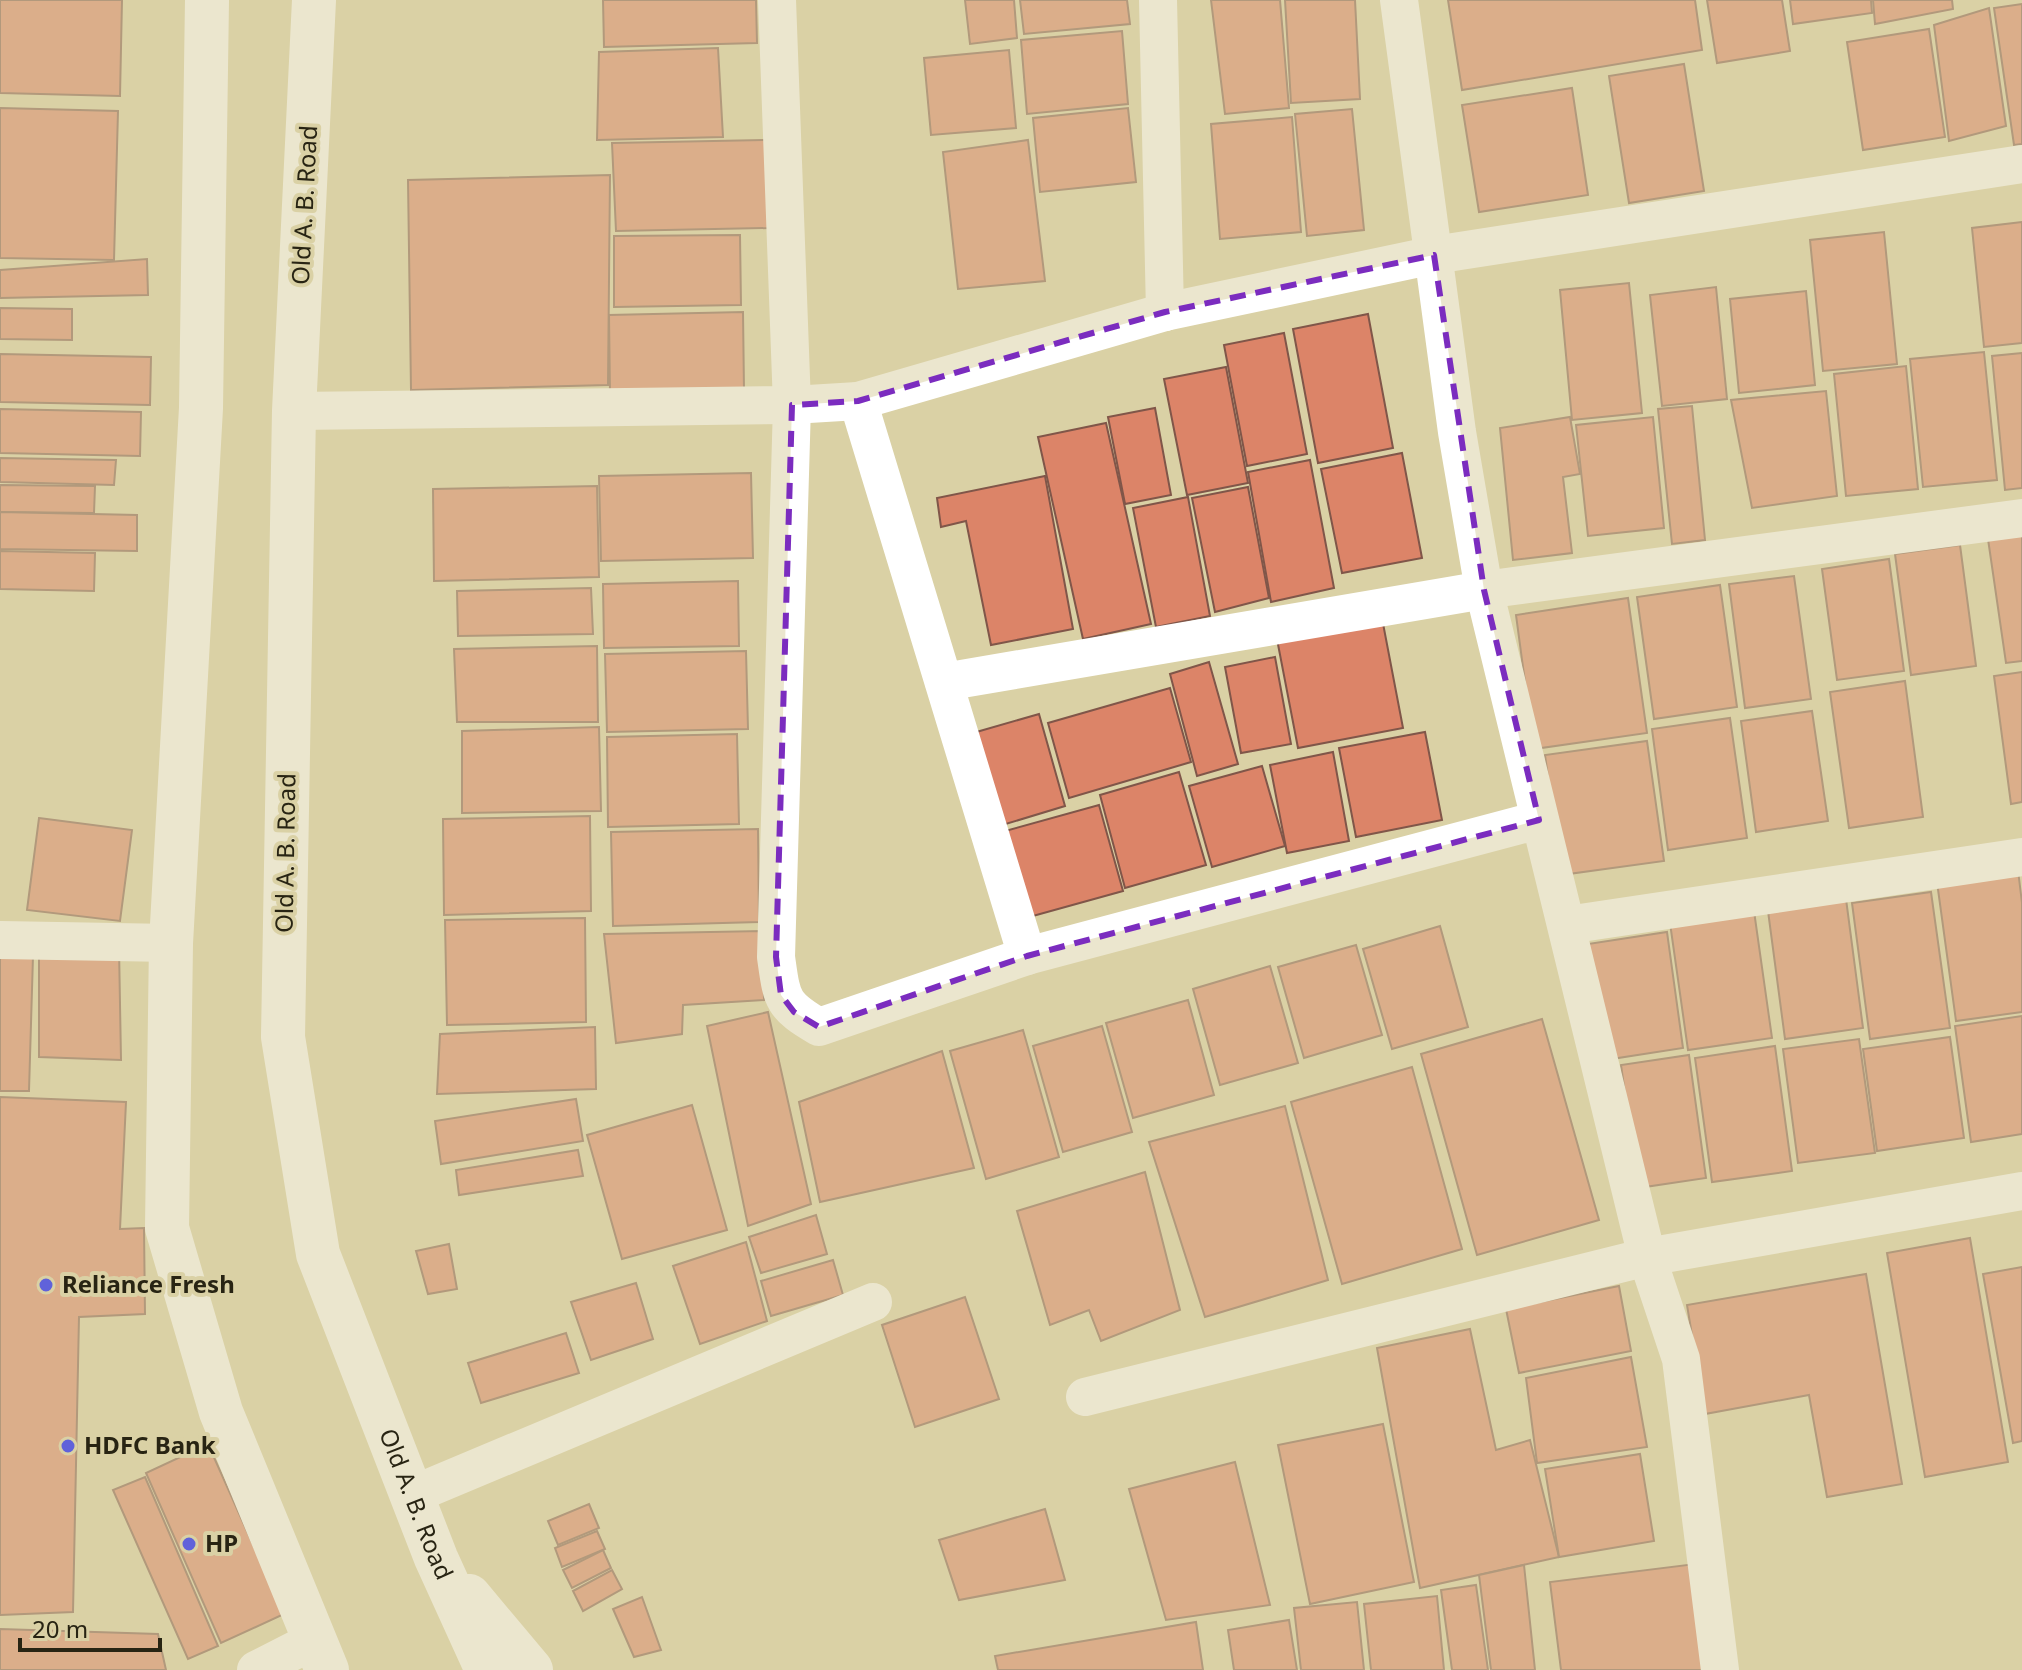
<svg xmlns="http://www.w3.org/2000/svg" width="2022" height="1670" viewBox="0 0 2022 1670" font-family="'Noto Sans',sans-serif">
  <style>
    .building { fill: #dc8468; stroke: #805649; stroke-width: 2 }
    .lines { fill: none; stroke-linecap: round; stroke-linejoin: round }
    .street { stroke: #fff; stroke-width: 38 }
    .secondary { stroke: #fff; stroke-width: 44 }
    .marked { fill: none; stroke: #7b2cbf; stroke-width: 6; stroke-dasharray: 16 10; stroke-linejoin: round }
    .poi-dot { fill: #6062da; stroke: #dad1a5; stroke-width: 3 }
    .labels { text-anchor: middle; stroke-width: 8; stroke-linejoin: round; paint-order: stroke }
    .street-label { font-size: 24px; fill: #282413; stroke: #dad1a5 }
    .poi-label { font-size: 24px; font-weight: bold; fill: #282413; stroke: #dad1a5; text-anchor: start }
  </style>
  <rect width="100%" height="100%" fill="#dad1a5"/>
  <g class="building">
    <polygon points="0,0 122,0 120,96 0,93"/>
    <polygon points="603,0 756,0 757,43 604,47"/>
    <polygon points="965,0 1014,0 1017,38 970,44"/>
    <polygon points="1020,0 1127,0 1130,24 1024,34"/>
    <polygon points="1211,0 1280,0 1289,108 1225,114"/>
    <polygon points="1285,0 1355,0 1360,99 1291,103"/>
    <polygon points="1448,0 1695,0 1702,50 1462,90"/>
    <polygon points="1707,0 1782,0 1790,51 1717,63"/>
    <polygon points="1790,0 1871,0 1872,13 1793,24"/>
    <polygon points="1873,0 1952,0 1953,9 1875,24"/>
    <polygon points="2022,4 2022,144 2014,145 1994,8"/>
    <polygon points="1989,8 2006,126 1949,141 1934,25"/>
    <polygon points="1929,29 1945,137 1863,150 1847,42"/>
    <polygon points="1122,31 1128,104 1027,114 1021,40"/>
    <polygon points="718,48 723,137 597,140 599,52"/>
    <polygon points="1009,50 1016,128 931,135 924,58"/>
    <polygon points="1684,64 1704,191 1629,203 1609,76"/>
    <polygon points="1572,88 1588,195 1479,212 1462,105"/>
    <polygon points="0,108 118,111 114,260 0,258"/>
    <polygon points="1128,108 1136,182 1040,192 1033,118"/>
    <polygon points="1352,109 1364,230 1307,236 1295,114"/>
    <polygon points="1292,117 1301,232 1220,239 1211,124"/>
    <polygon points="768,140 770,228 616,231 612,143"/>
    <polygon points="1028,140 1045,281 958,289 943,152"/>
    <polygon points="610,175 608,385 411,390 408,180"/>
    <polygon points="2022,222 2022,343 1984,347 1972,228"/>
    <polygon points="1884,232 1897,364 1823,371 1810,240"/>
    <polygon points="740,235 741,305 614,307 614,236"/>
    <polygon points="147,259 148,295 0,298 0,270"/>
    <polygon points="1629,283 1642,413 1572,420 1560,290"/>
    <polygon points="1716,287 1727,399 1662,406 1650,295"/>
    <polygon points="1806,291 1815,385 1739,393 1730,299"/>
    <polygon points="0,308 72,309 72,340 0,339"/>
    <polygon points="743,312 744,391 610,394 609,315"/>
    <polygon points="1368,314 1393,448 1318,463 1293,329"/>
    <polygon points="1284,333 1307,454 1247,466 1224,345"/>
    <polygon points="1984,352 1997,480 1923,487 1910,359"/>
    <polygon points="2022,353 2022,488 2005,490 1992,356"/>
    <polygon points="0,354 151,357 150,405 0,402"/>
    <polygon points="1906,366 1918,489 1846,496 1834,374"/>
    <polygon points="1226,367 1248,483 1187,495 1164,379"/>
    <polygon points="1826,391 1837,496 1752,508 1731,400"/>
    <polygon points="1692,406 1705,540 1672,544 1658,409"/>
    <polygon points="1155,408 1171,495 1125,504 1108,417"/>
    <polygon points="0,409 141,412 140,456 0,453"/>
    <polygon points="1570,417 1580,474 1563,477 1572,553 1513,560 1500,428"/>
    <polygon points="1653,417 1664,528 1588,536 1576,425"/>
    <polygon points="1106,423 1151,624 1083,639 1038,437"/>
    <polygon points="1402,453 1422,558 1342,573 1321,469"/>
    <polygon points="0,458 116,460 114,485 0,482"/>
    <polygon points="1310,460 1334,588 1271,602 1248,472"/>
    <polygon points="751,473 753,558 601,561 599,476"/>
    <polygon points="1045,476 1073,629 991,645 966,521 941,527 937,498"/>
    <polygon points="0,485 95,486 94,513 0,512"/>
    <polygon points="597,486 599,577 434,581 433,489"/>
    <polygon points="1248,487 1269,598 1215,612 1192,498"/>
    <polygon points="1188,497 1210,616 1156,627 1133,508"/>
    <polygon points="0,512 137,515 137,551 0,549"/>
    <polygon points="2022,534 2022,661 2006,663 1988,539"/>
    <polygon points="1960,545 1976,666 1911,675 1895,554"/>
    <polygon points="0,551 95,553 94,591 0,589"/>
    <polygon points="1889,559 1904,671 1837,680 1822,569"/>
    <polygon points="1794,576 1811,699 1745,708 1729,584"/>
    <polygon points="738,581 739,646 604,648 603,584"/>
    <polygon points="1720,585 1737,707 1654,719 1637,597"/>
    <polygon points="591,588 593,634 458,636 457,591"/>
    <polygon points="1628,598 1647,733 1534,749 1516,615"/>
    <polygon points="1381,613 1403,728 1298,748 1276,634"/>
    <polygon points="597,646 598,722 457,722 454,649"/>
    <polygon points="746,651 748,729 607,732 605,654"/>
    <polygon points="1275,657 1291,744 1241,753 1225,667"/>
    <polygon points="1209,662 1238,764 1197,776 1170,674"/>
    <polygon points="2022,672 2022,802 2011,804 1994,676"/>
    <polygon points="1905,681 1923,817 1849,828 1830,692"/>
    <polygon points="1170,688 1191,762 1069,798 1048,723"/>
    <polygon points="1812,711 1828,821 1756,832 1741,721"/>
    <polygon points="1039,714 1065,806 999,826 973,733"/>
    <polygon points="1730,718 1747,838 1668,850 1652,729"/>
    <polygon points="599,727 601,811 462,813 462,731"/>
    <polygon points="1425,732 1442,820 1356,837 1339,748"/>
    <polygon points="737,734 739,824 608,827 607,737"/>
    <polygon points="1647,741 1664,861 1561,875 1545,755"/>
    <polygon points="1333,752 1349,841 1287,853 1270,765"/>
    <polygon points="1262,766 1285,846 1212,867 1189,786"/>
    <polygon points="1179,772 1206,865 1125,888 1100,795"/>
    <polygon points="1099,805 1123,891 1022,919 998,833"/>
    <polygon points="590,816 591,911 444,915 443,819"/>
    <polygon points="39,818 132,830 120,921 27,910"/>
    <polygon points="758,829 759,922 613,926 611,832"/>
    <polygon points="2018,870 2022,903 2022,1012 1956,1021 1937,882"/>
    <polygon points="1931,892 1950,1028 1870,1039 1852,903"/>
    <polygon points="1846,899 1863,1028 1785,1039 1768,911"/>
    <polygon points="1754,911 1772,1038 1688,1050 1670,923"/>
    <polygon points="585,918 586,1022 447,1025 445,920"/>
    <polygon points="1440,926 1468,1027 1392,1049 1363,949"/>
    <polygon points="763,931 764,1000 683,1005 682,1034 616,1043 604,934"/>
    <polygon points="1667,932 1683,1048 1605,1060 1588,944"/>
    <polygon points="39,943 119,947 121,1060 39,1057"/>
    <polygon points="1356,945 1382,1035 1304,1058 1278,967"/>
    <polygon points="33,956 29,1091 0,1091 0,957"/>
    <polygon points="1270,966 1298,1063 1220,1085 1193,989"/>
    <polygon points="1188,1000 1214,1095 1133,1118 1106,1023"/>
    <polygon points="768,1012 811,1204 748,1226 707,1026"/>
    <polygon points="2022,1016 2022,1134 1971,1142 1955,1026"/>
    <polygon points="1542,1019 1599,1220 1477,1255 1421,1054"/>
    <polygon points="1102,1026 1132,1132 1063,1152 1033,1046"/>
    <polygon points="595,1027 596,1089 437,1094 440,1034"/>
    <polygon points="1023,1030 1059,1157 986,1179 950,1051"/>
    <polygon points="1950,1037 1964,1138 1877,1151 1863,1049"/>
    <polygon points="1859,1039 1875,1153 1798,1163 1783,1049"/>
    <polygon points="1775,1046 1792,1171 1712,1182 1695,1058"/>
    <polygon points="942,1051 974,1168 820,1202 799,1102"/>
    <polygon points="1689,1055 1706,1178 1638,1188 1621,1065"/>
    <polygon points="1412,1067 1462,1249 1342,1284 1291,1102"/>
    <polygon points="0,1097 126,1102 120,1229 144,1228 145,1314 79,1317 73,1612 0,1615"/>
    <polygon points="576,1099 583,1141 441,1164 435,1121"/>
    <polygon points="692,1105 727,1230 622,1259 587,1135"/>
    <polygon points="1285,1106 1328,1280 1205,1317 1149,1142"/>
    <polygon points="578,1150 583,1176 459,1195 456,1170"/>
    <polygon points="1145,1172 1180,1310 1101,1341 1089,1310 1050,1325 1017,1211"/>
    <polygon points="816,1215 827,1254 761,1273 749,1237"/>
    <polygon points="1970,1238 2008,1462 1925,1477 1887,1253"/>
    <polygon points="746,1242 767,1321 700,1344 673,1266"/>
    <polygon points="449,1244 457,1289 428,1294 416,1251"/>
    <polygon points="833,1260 843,1295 771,1316 761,1281"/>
    <polygon points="2022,1267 2022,1441 2013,1443 1983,1274"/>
    <polygon points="1866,1274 1902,1484 1827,1497 1809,1395 1705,1414 1687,1305"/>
    <polygon points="636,1283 653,1339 591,1360 571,1302"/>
    <polygon points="1619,1286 1631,1351 1519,1373 1506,1309"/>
    <polygon points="965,1297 999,1399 915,1427 882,1325"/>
    <polygon points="1470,1329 1496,1450 1530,1440 1559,1557 1420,1588 1377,1348"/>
    <polygon points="566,1333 579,1373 481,1403 468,1363"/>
    <polygon points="1631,1357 1647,1447 1537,1463 1526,1378"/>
    <polygon points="1383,1424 1414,1582 1310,1604 1278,1445"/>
    <polygon points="208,1444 284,1614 221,1643 146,1473"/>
    <polygon points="1640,1454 1654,1541 1559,1557 1545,1469"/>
    <polygon points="1235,1462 1270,1605 1166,1620 1129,1489"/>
    <polygon points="145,1477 218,1646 188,1659 113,1490"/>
    <polygon points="589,1504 599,1528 558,1545 548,1521"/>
    <polygon points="1045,1509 1065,1580 959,1600 939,1540"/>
    <polygon points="597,1531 605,1549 562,1567 555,1548"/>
    <polygon points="603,1550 611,1568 572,1588 563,1570"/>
    <polygon points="1695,1564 1708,1670 1561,1670 1550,1582"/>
    <polygon points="1524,1565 1535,1670 1491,1670 1479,1575"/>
    <polygon points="612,1570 622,1589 583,1611 573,1591"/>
    <polygon points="1476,1585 1488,1670 1452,1670 1441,1590"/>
    <polygon points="1437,1596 1444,1670 1371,1670 1364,1604"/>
    <polygon points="642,1597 661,1650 634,1657 613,1609"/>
    <polygon points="1357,1602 1364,1670 1301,1670 1294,1608"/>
    <polygon points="1289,1620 1297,1670 1234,1670 1228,1630"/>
    <polygon points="1196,1622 1203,1670 998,1670 995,1656"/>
    <polygon points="0,1629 158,1634 166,1670 0,1670"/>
  </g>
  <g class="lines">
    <g class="street">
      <path d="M777 0 792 405 776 957C782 999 781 1005 819 1027L1027 956 1539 820"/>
      <polyline points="1158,0 1165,312"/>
      <polyline points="1399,0 1457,432 1484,590 1647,1257 1681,1359 1720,1670"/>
      <polyline points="858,401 1027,956"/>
      <polyline points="294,411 792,405 858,401 1165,312 1434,255 2022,164"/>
      <polyline points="944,682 1484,590 2022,518"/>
      <polyline points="1567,925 2022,857"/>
      <polyline points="0,940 171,943"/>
      <polyline points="1085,1397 1647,1257 2022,1191"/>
      <polyline points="412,1495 873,1302"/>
      <polyline points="256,1670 315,1640"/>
    </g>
    <g class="secondary">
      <polyline points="207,0 201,408 171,943 167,1228 221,1412 327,1670"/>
      <path id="s1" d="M314 0 294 411 283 1037 318 1254 436 1558 487 1670"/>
      <polyline points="469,1596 531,1670"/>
    </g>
  </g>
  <path d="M0 0H2022V1670H0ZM1434 255 1484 590 1539 820 1027 956 819 1027 794 1012 781 995 776 957 792 405 858 401 1165 312Z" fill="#dad1a5" fill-opacity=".55" fill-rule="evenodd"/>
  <path class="marked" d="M1434 255 1484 590 1539 820 1027 956 819 1027 794 1012 781 995 776 957 792 405 858 401 1165 312Z"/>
  <g class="poi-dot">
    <circle cx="46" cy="1285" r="8"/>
    <circle cx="68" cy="1446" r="8"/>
    <circle cx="189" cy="1544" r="8"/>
  </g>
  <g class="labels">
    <g class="street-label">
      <text transform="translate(305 205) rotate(-87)" y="8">Old A. B. Road</text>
      <text transform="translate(286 853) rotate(-89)" y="8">Old A. B. Road</text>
      <text dy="8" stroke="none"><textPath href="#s1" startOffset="1526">Old A. B. Road</textPath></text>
    </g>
    <g class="poi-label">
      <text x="62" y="1293">Reliance Fresh</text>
      <text x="84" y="1454">HDFC Bank</text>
      <text x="205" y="1552">HP</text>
    </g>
  </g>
  <path d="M20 1638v12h140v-12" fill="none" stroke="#282413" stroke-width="4"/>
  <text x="32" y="1638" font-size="24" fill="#282413" stroke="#dad1a5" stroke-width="6" paint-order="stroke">20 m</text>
</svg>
